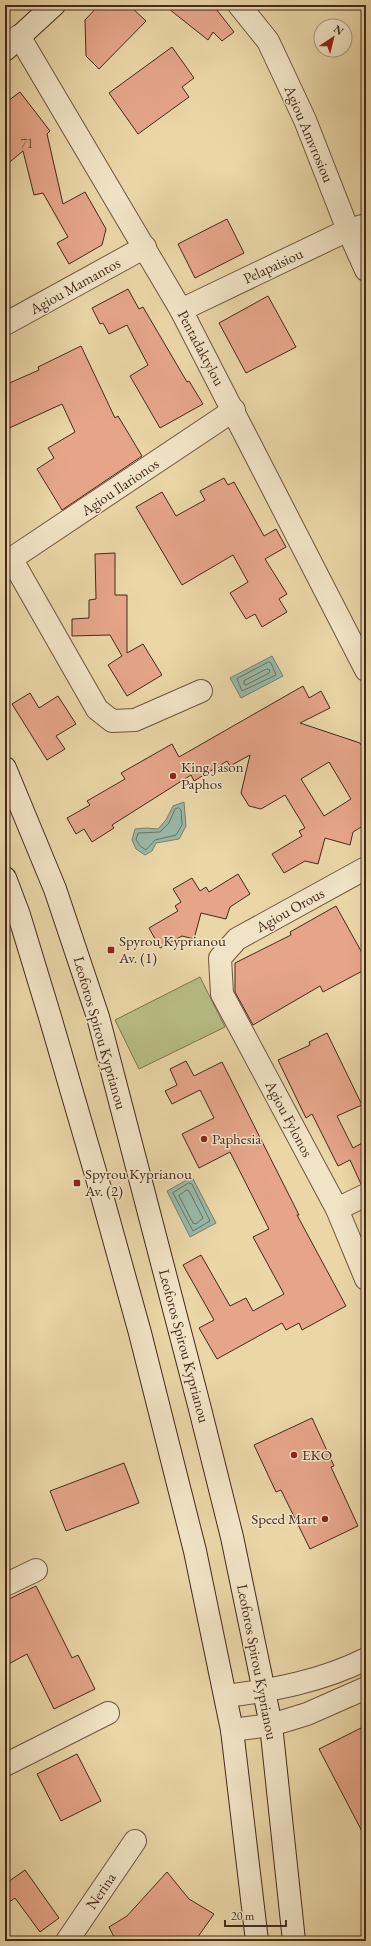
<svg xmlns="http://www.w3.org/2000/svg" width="371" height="1946" viewBox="0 0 371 1946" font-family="'EB Garamond',serif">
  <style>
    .green { fill: #b8bd86; stroke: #7e7352 }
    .water { fill: #98b9a8; stroke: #767f70 }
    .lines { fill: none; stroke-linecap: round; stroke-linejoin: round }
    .shore { stroke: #6e7162; stroke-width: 1 }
    .building { fill: #e6a589; stroke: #44291d; fill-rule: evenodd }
    .minor-casing { stroke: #6e5440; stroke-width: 24 }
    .tertiary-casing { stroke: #6e5440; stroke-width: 24 }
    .secondary-casing { stroke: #44291d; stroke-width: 24 }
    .minor { stroke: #f1e4c6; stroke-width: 22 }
    .tertiary { stroke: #f1e4c6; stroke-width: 22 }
    .secondary { stroke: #f1e4c6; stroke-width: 22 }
    .poi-dot { fill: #8f2418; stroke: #f1e4c6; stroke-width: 1.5 }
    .labels { text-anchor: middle; stroke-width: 3; stroke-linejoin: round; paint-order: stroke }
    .number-label { font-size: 13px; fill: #6c4838 }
    .street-label { font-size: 15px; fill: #44291d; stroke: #f1e4c6 }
    .poi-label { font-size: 15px; fill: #44291d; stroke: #f1e4c6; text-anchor: start }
  </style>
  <rect width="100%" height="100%" fill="#ead6a7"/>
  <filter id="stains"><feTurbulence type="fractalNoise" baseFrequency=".005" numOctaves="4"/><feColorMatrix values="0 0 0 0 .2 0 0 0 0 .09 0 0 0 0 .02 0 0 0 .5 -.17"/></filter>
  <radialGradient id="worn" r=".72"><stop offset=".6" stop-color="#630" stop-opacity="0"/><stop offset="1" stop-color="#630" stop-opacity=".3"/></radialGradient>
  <polygon class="green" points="200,977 225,1027 139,1069 115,1020"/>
  <g class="water">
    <polygon points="272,656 283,676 241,698 230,678"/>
    <polygon points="184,802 186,826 179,839 156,843 152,851 145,855 136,849 132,840 135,829 147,828 158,829 166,820 173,806"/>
    <polygon points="192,1177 216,1223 190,1237 167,1191"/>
  </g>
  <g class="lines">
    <g class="shore">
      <polygon points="269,662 271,663 276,675 242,691 237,679"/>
      <polygon points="267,669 270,670 269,673 246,685 244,684 244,681"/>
      <polygon points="179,808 181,810 182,825 176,835 155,840 146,850 140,846 136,840 138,833 160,832 169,823 175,809"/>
      <polygon points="189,1183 192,1184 210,1221 193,1231 173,1193"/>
      <polygon points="187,1190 189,1191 203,1218 196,1224 193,1223 179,1196"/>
    </g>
  </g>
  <g class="building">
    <polygon points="99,5 129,5 146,21 99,69 86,56 85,20"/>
    <polygon points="164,5 213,5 234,32 222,41 213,32 208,40"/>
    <polygon points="172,47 194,78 182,87 189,97 138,134 109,93"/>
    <polygon points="20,92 50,131 47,134 63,204 85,192 106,229 102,245 69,264 57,243 68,237 43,193 34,195 23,151 5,166 5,103"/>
    <polygon points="227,219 244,253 195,278 178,244"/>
    <polygon points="128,289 139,309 143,307 187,382 189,381 203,404 160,428 130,376 148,365 127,325 109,334 103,323 100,324 92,308"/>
    <polygon points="268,296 296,347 246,373 219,323"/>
    <polygon points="81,346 115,418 118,416 142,456 62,510 37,469 54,458 48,448 75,432 62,404 5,430 5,385 39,370 38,367"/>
    <polygon points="224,478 228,485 234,482 264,536 276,529 286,547 265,559 287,594 279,599 287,612 262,627 255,614 246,619 230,593 248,582 233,555 182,585 136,507 162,492 176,516 205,500 200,491"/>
    <polygon points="115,553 115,595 127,595 127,653 143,644 162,675 127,696 108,665 122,656 110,635 72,636 72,619 89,618 89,600 96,599 95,554"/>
    <path d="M303 686 309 698 321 691 330 708 300 723 360 743 366 754V824L353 832 350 845 325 838 318 864 305 861 284 873 272 854 302 836 299 831 305 828 285 795 261 809 249 806 241 793 250 755 230 766 227 761 194 781 191 775 112 825 114 828 92 842 84 829 76 834 67 818 90 805 87 801 125 779 121 773 172 744 179 757ZM329 762 351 799 324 816 301 779Z"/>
    <polygon points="30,693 39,708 58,696 76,724 56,736 65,749 47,760 12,704"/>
    <polygon points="238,874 250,894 230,907 226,919 201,913 194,939 182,936 160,948 149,928 178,911 175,906 181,902 173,889 192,878 200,891 206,887 209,892"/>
    <polygon points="336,906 366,960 366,969 323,992 320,986 253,1025 235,992 235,963 291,935 290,932"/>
    <polygon points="327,1033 362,1105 337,1116 353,1148 366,1141 366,1183 361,1184 350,1160 338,1166 312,1114 306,1118 278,1060 310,1045 309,1042"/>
    <polygon points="186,1061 194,1076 222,1062 299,1215 297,1215 346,1306 302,1330 299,1323 286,1330 282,1323 217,1359 199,1328 214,1320 183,1265 201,1255 230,1306 246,1298 253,1311 284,1294 253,1237 269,1229 230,1152 199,1168 182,1134 214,1118 200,1090 172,1104 165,1091 177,1085 170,1069"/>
    <polygon points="312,1418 334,1466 331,1467 358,1526 310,1549 281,1490 276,1492 254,1445"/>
    <polygon points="124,1463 139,1503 66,1531 50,1491"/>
    <polygon points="36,1586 72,1658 78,1655 95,1689 54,1709 27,1654 5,1666 5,1601"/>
    <polygon points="361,1728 366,1737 366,1839 319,1749"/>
    <polygon points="77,1754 101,1801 61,1821 37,1774"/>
    <polygon points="25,1870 59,1918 40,1932 15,1898 5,1905 5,1884"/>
    <polygon points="167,1872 189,1899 214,1914 195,1941 116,1941 109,1927 127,1916"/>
  </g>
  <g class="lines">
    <g class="minor-casing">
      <g id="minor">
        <polyline points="239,5 268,41 305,120 348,230 366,270"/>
        <polyline points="19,36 181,310 366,670"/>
        <polyline points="181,310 348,230 366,225"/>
        <polyline points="5,324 145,247"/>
        <polyline points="12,560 97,709 112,721 135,720 201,691"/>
        <polyline points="5,563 234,410"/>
        <polyline points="366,868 237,939 220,958 222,994 337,1209 366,1279"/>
        <polyline points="337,1209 366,1195"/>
        <polyline points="5,1585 36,1570"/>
        <polyline points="5,1765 108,1713"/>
        <polyline points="67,1941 135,1841"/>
      </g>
    </g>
    <g class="tertiary-casing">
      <g id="tertiary">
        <path d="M226 1696C274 1690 322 1681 366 1659"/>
        <polyline points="232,1730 271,1725 307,1714 366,1688"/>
      </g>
    </g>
    <g class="secondary-casing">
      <g id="secondary">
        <polyline points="5,50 54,5"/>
        <polyline points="5,768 55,889 98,1017 199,1405 232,1537 271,1725 294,1941"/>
        <polyline points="5,878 19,915 50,1017 99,1185 140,1333 195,1551 232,1730 257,1941"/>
      </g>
    </g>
    <use href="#minor" class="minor"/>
    <use href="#tertiary" class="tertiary"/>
    <use href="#secondary" class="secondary"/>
  </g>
  <g class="poi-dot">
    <circle cx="173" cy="776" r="4"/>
    <rect x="107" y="946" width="8" height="8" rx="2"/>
    <circle cx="204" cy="1139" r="4"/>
    <rect x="73" y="1179" width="8" height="8" rx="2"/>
    <circle cx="294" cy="1455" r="4"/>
    <circle cx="325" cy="1519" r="4"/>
  </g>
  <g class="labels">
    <g class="number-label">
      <text x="27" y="148">71</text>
    </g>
    <g class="street-label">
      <text transform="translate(309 134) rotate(67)" y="5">Agiou Amvrosiou</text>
      <text transform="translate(273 266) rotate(-25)" y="5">Pelapaisiou</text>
      <text transform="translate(75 286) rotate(-29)" y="5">Agiou Mamantos</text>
      <text transform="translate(201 348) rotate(62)" y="5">Pentadaktylou</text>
      <text transform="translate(120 487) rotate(-34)" y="5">Agiou Ilarionos</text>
      <text transform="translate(290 910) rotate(-29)" y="5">Agiou Orous</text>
      <text transform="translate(100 1033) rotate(74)" y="5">Leoforos Spirou Kyprianou</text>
      <text transform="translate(289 1119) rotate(62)" y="5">Agiou Fylonos</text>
      <text transform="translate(184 1346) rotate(75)" y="5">Leoforos Spirou Kyprianou</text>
      <text transform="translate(257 1662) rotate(79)" y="5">Leoforos Spirou Kyprianou</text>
      <text transform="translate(101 1891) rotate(-56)" y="5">Nerina</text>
    </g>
    <g class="poi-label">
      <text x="181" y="772">King Jason<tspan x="181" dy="17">Paphos</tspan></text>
      <text x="119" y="946">Spyrou Kyprianou<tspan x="119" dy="17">Av. (1)</tspan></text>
      <text x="212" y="1144">Paphesia</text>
      <text x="85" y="1179">Spyrou Kyprianou<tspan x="85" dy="17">Av. (2)</tspan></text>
      <text x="302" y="1460">EKO</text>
      <text x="317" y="1524" text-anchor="end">Speed Mart</text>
    </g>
  </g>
  <rect width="371" height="1946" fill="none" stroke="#ead6a7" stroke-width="20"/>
  <rect x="6" y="6" width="359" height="1934" fill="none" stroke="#44291d" stroke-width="2"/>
  <rect x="10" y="10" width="351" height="1926" fill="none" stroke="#44291d"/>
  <g transform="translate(333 38) rotate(35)"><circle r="19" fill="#f1e4c6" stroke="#ac9982"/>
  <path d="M0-3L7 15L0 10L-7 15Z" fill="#8f2418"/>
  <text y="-6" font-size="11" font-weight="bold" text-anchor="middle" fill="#44291d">N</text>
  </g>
  <path d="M225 1920v6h61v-6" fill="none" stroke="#44291d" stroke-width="2"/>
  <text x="231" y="1920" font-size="12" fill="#44291d" stroke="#f1e4c6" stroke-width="3" paint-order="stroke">20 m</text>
  <rect width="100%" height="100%" filter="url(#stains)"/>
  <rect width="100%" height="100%" fill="url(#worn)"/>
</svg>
